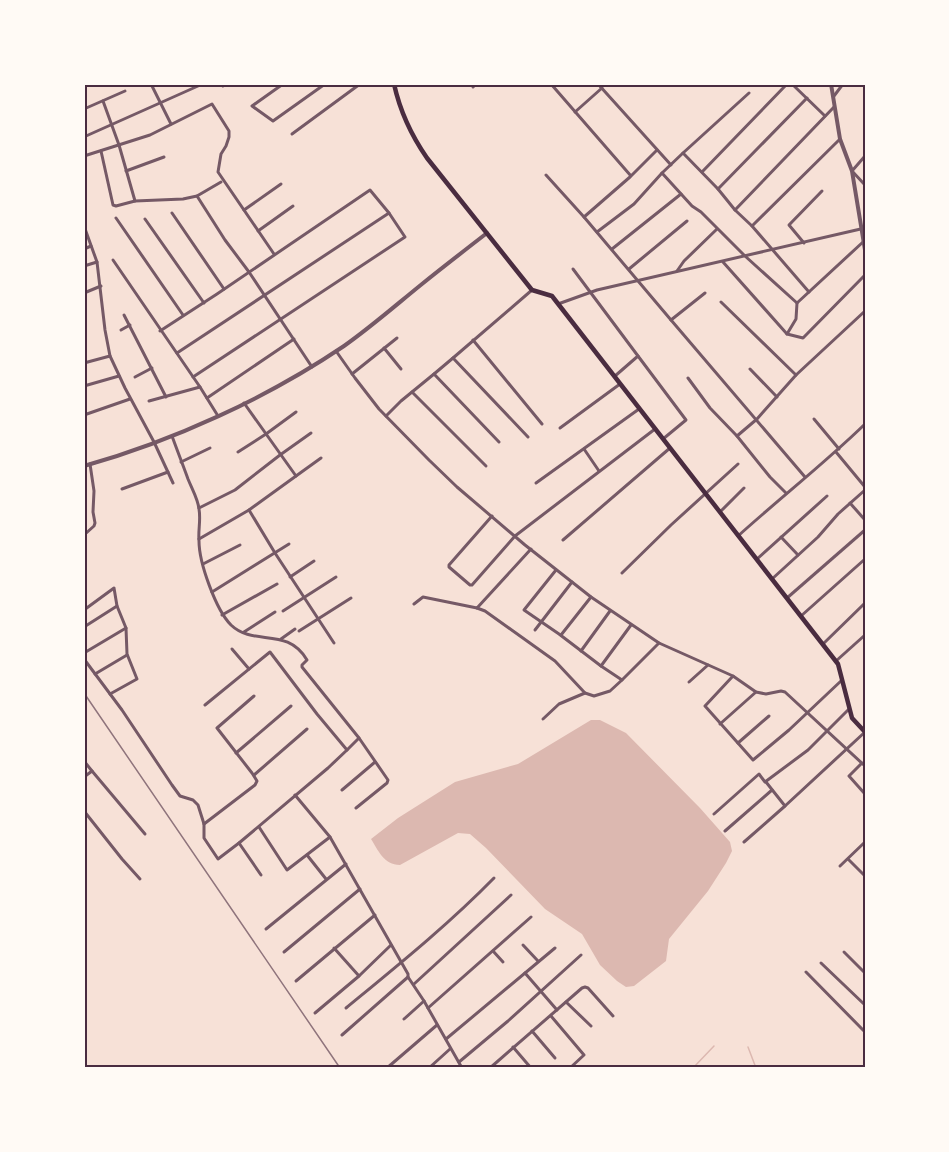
<svg xmlns="http://www.w3.org/2000/svg" width="949" height="1152" viewBox="0 0 949 1152" font-family="'Alegreya Sans',sans-serif">
  <style>
    .water { fill: #dcb8b0 }
    .lines { fill: none; stroke-linecap: round; stroke-linejoin: round }
    .stream { stroke: #dcb8b0; stroke-width: 1.5 }
    .minor { stroke: #755966; stroke-width: 3 }
    .tertiary { stroke: #755966; stroke-width: 4 }
    .secondary { stroke: #4a2c40; stroke-width: 4.5 }
    .rail { stroke: #8f747c; stroke-width: 1.5 }
    .neatline { fill: none; stroke: #4a2c40; stroke-width: 2 }
  </style>
  <rect width="100%" height="100%" fill="#f7e1d7"/>
  <path class="water" d="M591 720H600L626 733 700 808 730 842 732 851 726 863 708 891 669 939 666 961 634 986 626 987 617 981 600 965 582 934 545 909 486 848 470 834 458 833 400 865C384 865 378 850 371 839L398 818 455 782 518 764Z"/>
  <g class="lines">
    <g class="stream">
      <polyline points="748,1047 756,1068"/>
      <polyline points="693,1068 714,1046"/>
    </g>
    <g class="minor">
      <polyline points="151,84 171,124"/>
      <polyline points="283,84 252,106 273,121 325,84"/>
      <polyline points="551,84 631,176 657,150"/>
      <polyline points="598,84 671,165"/>
      <polyline points="792,84 825,116"/>
      <polyline points="223,86 227,84"/>
      <polyline points="473,87 476,84"/>
      <polyline points="749,93 683,153 718,189 735,210 834,107"/>
      <polyline points="834,96 843,84"/>
      <polyline points="103,101 119,145 135,201 183,199 197,196 221,182"/>
      <polyline points="84,109 125,91"/>
      <polyline points="575,112 602,88"/>
      <polyline points="292,134 360,84"/>
      <polyline points="86,136 198,86"/>
      <polyline points="101,151 113,205 116,206 135,201"/>
      <polyline points="683,153 662,173 692,206 701,212 745,256 797,303 863,242"/>
      <polyline points="84,156 150,135 212,104 229,131 229,137 226,146 221,154 218,172 274,254"/>
      <polyline points="865,156 852,171 865,185"/>
      <polyline points="126,171 164,157"/>
      <polyline points="702,172 787,84"/>
      <polyline points="546,175 584,217 671,320 705,293"/>
      <polyline points="718,189 807,98"/>
      <polyline points="197,196 225,240 249,272 312,367"/>
      <polyline points="244,210 281,184"/>
      <polyline points="735,210 752,226 840,139"/>
      <polyline points="172,213 224,289"/>
      <polyline points="584,217 630,177"/>
      <polyline points="116,218 183,315"/>
      <polyline points="145,219 204,303"/>
      <polyline points="84,226 97,262 105,330 110,356 125,388 154,442 173,483"/>
      <polyline points="752,226 809,292"/>
      <polyline points="258,231 293,206"/>
      <polyline points="597,232 634,204 662,173"/>
      <polyline points="804,243 789,225 822,191"/>
      <polyline points="84,249 91,246"/>
      <polyline points="612,249 681,194"/>
      <polyline points="113,260 200,387 218,416"/>
      <polyline points="723,262 787,334 796,319 797,303"/>
      <polyline points="84,266 97,262"/>
      <polyline points="573,269 638,356 615,376"/>
      <polyline points="629,269 687,221"/>
      <polyline points="677,271 684,261 717,229"/>
      <polyline points="84,293 101,286"/>
      <polyline points="721,302 796,375"/>
      <polyline points="558,304 597,290 865,228"/>
      <polyline points="124,315 166,397"/>
      <polyline points="671,320 805,477"/>
      <polyline points="121,330 130,325"/>
      <polyline points="160,331 217,294 370,190 389,213 405,237 193,377"/>
      <polyline points="787,334 803,338 865,275"/>
      <polyline points="473,340 542,424"/>
      <polyline points="384,348 401,369"/>
      <polyline points="336,351 355,378 379,409 429,460 457,487 525,545 591,597 659,643 733,676 756,692 766,694 781,691 785,692 865,766"/>
      <polyline points="177,353 389,213"/>
      <polyline points="638,356 686,420 663,439"/>
      <polyline points="453,358 532,290"/>
      <polyline points="84,363 110,356"/>
      <polyline points="750,369 777,397"/>
      <polyline points="352,374 397,338"/>
      <polyline points="135,377 152,368"/>
      <polyline points="688,378 710,408 737,436 770,477 786,493"/>
      <polyline points="84,386 119,376"/>
      <polyline points="412,392 486,466"/>
      <polyline points="207,398 294,339"/>
      <polyline points="149,401 200,387"/>
      <polyline points="244,403 296,476 321,458"/>
      <polyline points="84,415 130,399"/>
      <polyline points="386,416 401,401 434,374"/>
      <polyline points="814,419 839,449"/>
      <polyline points="560,428 620,384"/>
      <path d="M172 436C177 450 183 465 188 479 192 489 198 499 199 509 201 520 198 530 199 541 199 563 216 610 231 625 254 647 287 626 307 660L302 665V667L359 738 388 780 387 783 356 808"/>
      <polyline points="737,436 757,419 796,375 865,311"/>
      <polyline points="499,442 434,374 453,358 528,437"/>
      <polyline points="584,449 599,471"/>
      <polyline points="238,452 266,434 296,412"/>
      <polyline points="836,452 865,487"/>
      <polyline points="181,462 210,448"/>
      <polyline points="296,476 249,510 275,553 334,643"/>
      <polyline points="536,483 639,409"/>
      <polyline points="122,489 168,472"/>
      <polyline points="850,503 865,520"/>
      <polyline points="199,508 235,490 280,455 311,433"/>
      <polyline points="720,512 744,488"/>
      <polyline points="492,516 449,565 449,567 470,585 472,585 515,536 655,429"/>
      <polyline points="84,535 94,526 95,523 93,512 94,491 90,464"/>
      <path d="M738 536C780 498 825 463 865 424"/>
      <polyline points="781,537 798,555"/>
      <polyline points="199,539 249,510"/>
      <polyline points="563,540 670,448"/>
      <polyline points="757,559 827,496"/>
      <polyline points="203,564 240,545"/>
      <polyline points="556,570 524,610 559,634 601,666 622,680"/>
      <polyline points="622,573 671,525 738,464"/>
      <polyline points="290,577 314,561"/>
      <polyline points="772,579 818,537 838,514 865,490"/>
      <polyline points="212,592 289,544"/>
      <polyline points="787,598 865,530"/>
      <polyline points="414,604 423,597 477,608 531,549"/>
      <polyline points="477,608 485,611 555,661 585,693 594,696 610,691 622,680 659,643"/>
      <polyline points="84,610 114,588 117,606 126,628 127,654 137,679 110,694"/>
      <polyline points="283,611 336,577"/>
      <polyline points="222,615 277,584"/>
      <polyline points="801,616 865,559"/>
      <polyline points="84,627 117,606"/>
      <polyline points="535,630 572,582"/>
      <polyline points="299,631 351,598"/>
      <polyline points="244,632 275,612"/>
      <polyline points="561,635 591,597"/>
      <polyline points="281,639 295,629"/>
      <polyline points="823,644 865,603"/>
      <polyline points="232,649 249,669"/>
      <polyline points="581,651 610,611"/>
      <polyline points="84,653 126,628"/>
      <polyline points="84,659 122,710 172,785 180,796 193,800 198,805 204,824 204,838 218,859 239,843"/>
      <polyline points="836,661 865,635"/>
      <polyline points="601,666 631,625"/>
      <polyline points="95,674 127,655"/>
      <polyline points="733,676 705,706 753,760 789,730 842,680"/>
      <polyline points="689,682 708,665"/>
      <polyline points="205,705 270,652 317,714 347,750 328,768 239,843 261,875"/>
      <polyline points="543,719 559,704 585,693"/>
      <polyline points="720,724 756,692"/>
      <polyline points="738,743 769,716"/>
      <polyline points="347,750 359,738"/>
      <polyline points="236,753 291,706"/>
      <polyline points="84,761 92,771"/>
      <polyline points="862,763 849,776 865,794"/>
      <polyline points="254,775 307,729"/>
      <polyline points="84,777 92,771 145,834"/>
      <polyline points="342,790 375,762"/>
      <polyline points="295,795 330,837 408,974 408,977 424,1001 462,1068"/>
      <polyline points="785,806 865,732"/>
      <polyline points="84,811 122,859 140,879"/>
      <polyline points="714,814 759,774 765,782 808,750 849,709"/>
      <polyline points="204,824 255,785 257,781 252,773 217,728 254,696"/>
      <polyline points="259,827 287,870 330,837"/>
      <polyline points="725,831 772,790"/>
      <polyline points="744,842 785,806 766,782"/>
      <polyline points="307,855 326,879"/>
      <polyline points="848,859 865,876"/>
      <polyline points="840,866 865,842"/>
      <polyline points="266,929 346,864"/>
      <polyline points="523,945 538,961"/>
      <polyline points="334,948 359,976"/>
      <polyline points="493,951 503,962"/>
      <polyline points="284,952 360,889"/>
      <polyline points="844,952 865,973"/>
      <polyline points="821,963 865,1005"/>
      <polyline points="806,972 865,1032"/>
      <polyline points="525,973 557,1010"/>
      <polyline points="296,981 375,915"/>
      <polyline points="414,984 511,895"/>
      <polyline points="566,1002 591,1026"/>
      <path d="M346 1008C397 966 448 925 494 878"/>
      <polyline points="428,1008 531,917"/>
      <polyline points="315,1013 359,976 391,945"/>
      <polyline points="551,1016 584,1055 570,1068"/>
      <polyline points="404,1019 424,1001"/>
      <polyline points="532,1031 555,1058"/>
      <polyline points="342,1035 408,977"/>
      <polyline points="446,1039 555,948"/>
      <polyline points="513,1047 531,1068"/>
      <polyline points="459,1062 508,1021 581,955"/>
      <polyline points="387,1068 437,1025"/>
      <polyline points="429,1068 450,1049"/>
      <polyline points="490,1068 582,988 585,987 588,988 613,1016"/>
    </g>
    <g class="tertiary">
      <polyline points="831,84 840,139 852,171 865,250"/>
      <path d="M84 466C173 441 267 398 344 346 371 327 396 305 422 284 443 267 465 250 487 233"/>
    </g>
    <path class="secondary" d="M394 84C400 111 411 135 427 158L532 290 552 296 838 664 852 718 865 732"/>
    <polyline class="rail" points="84,693 340,1068"/>
  </g>
  <rect width="949" height="1152" fill="none" stroke="#fffaf5" stroke-width="171"/>
  <rect x="86" y="86" width="778" height="980" class="neatline"/>
</svg>
